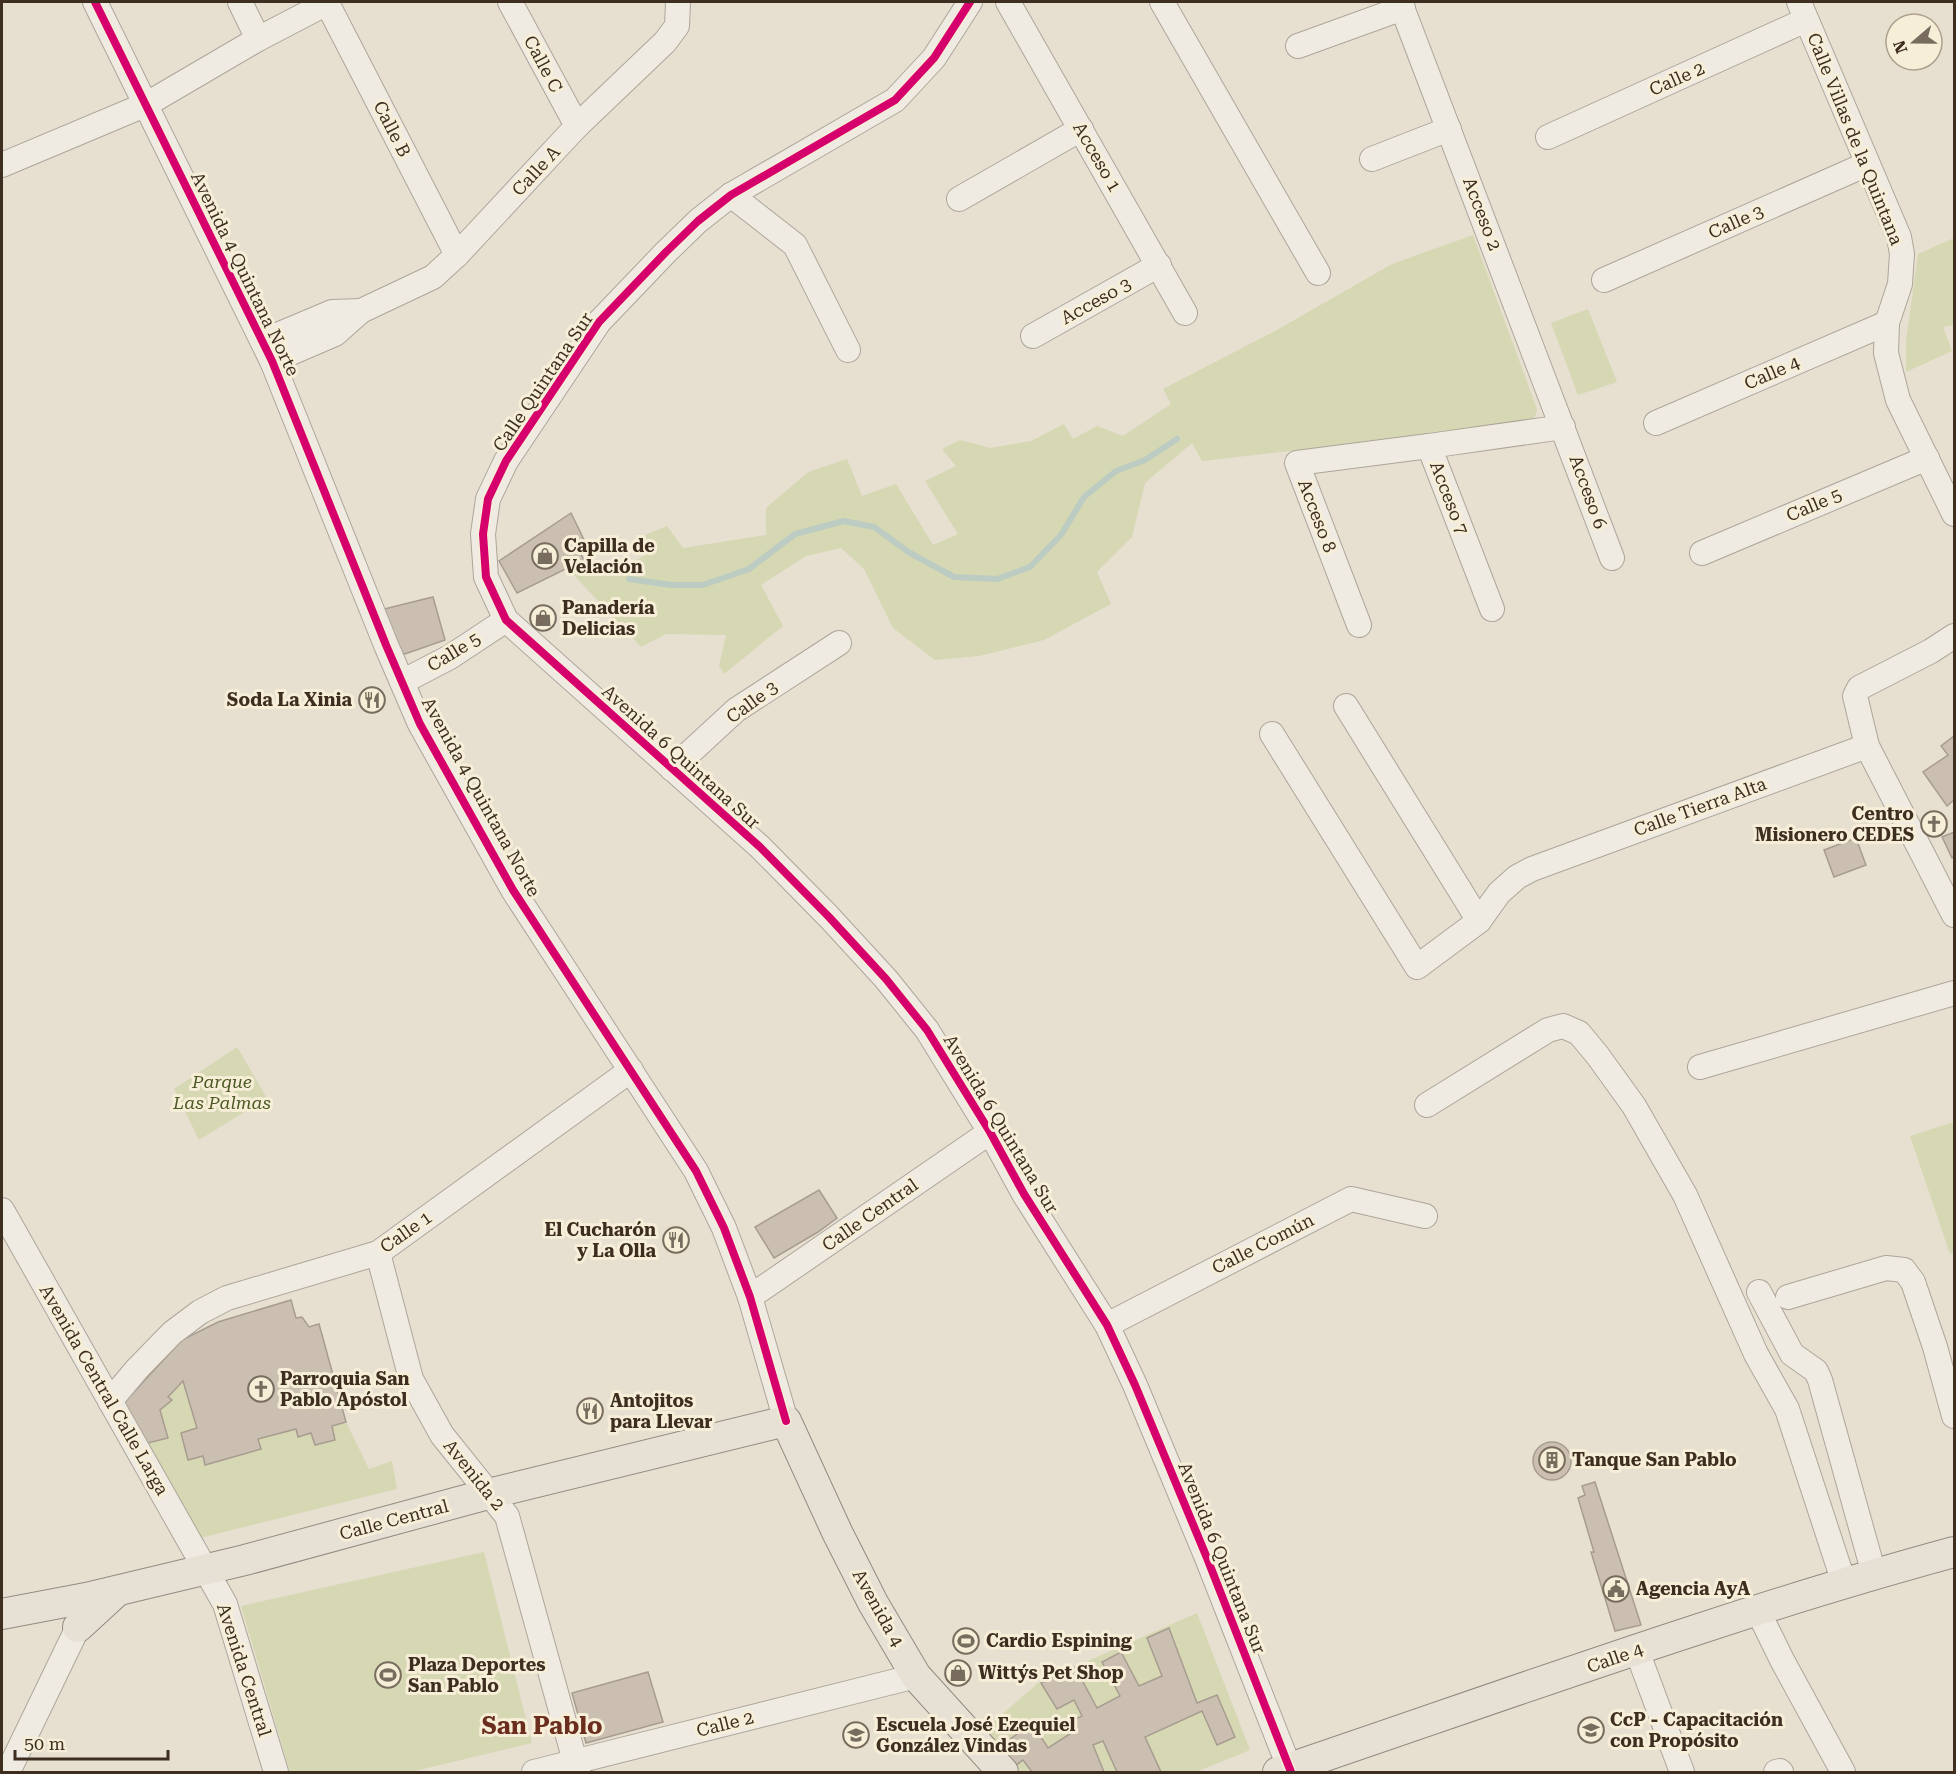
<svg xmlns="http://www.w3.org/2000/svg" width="1956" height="1774" viewBox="0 0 1956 1774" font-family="'Roboto Serif',serif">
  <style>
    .green { fill: #d6d7b3 }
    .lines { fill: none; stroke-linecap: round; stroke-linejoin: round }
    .stream { stroke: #bcccc2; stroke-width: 6 }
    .building { fill: #cbbfb2; stroke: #a89c90; stroke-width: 1.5 }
    .minor-casing { stroke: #ada599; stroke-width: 26 }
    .major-casing { stroke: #928b80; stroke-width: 32 }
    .minor { stroke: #efebe3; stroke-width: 24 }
    .major { stroke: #e6e1d4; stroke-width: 30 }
    .cycleway-casing { stroke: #f7eed8; stroke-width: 11 }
    .cycleway { stroke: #d6006c; stroke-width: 8 }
    .labels { text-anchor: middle; stroke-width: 6; stroke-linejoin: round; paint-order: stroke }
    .street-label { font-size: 18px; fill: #3d2e20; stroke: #f7eed8 }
    .poi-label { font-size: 18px; font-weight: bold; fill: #3d2e20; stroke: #f7eed8; text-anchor: start }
    .park-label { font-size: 18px; font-style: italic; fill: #4d5a26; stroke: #f7eed8 }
    .district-label { font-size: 24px; font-weight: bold; fill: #6b2e1e; stroke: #f7eed8 }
  </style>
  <rect width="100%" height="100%" fill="#e7e0d1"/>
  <g class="green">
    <path d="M1473 235 1537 409C1536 417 1533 421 1525 424L1202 461 1192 443 1145 483 1132 537 1097 572 1111 604 1044 640 979 656 935 660 893 628 864 569 841 548 806 556 761 585 783 626 724 674 719 666 726 635 666 634 641 647 571 572 589 564 626 566 645 555 636 539 667 526 683 548 766 535V508L808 472 847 459 862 496 896 484 933 545 958 534 925 481 956 466 942 449 960 440 990 448 1031 441 1064 424 1073 439 1097 426 1123 436 1171 404 1163 389 1275 331 1392 264Z"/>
    <polygon points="1954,238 1954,325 1943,327 1952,351 1906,372 1906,341 1918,254"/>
    <polygon points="1588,309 1617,382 1578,395 1551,323"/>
    <polygon points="237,1047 267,1098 199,1140 174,1089"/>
    <polygon points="1954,1122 1954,1252 1950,1254 1910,1136"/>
    <polygon points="183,1381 197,1428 181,1433 188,1460 203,1456 205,1465 261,1449 258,1439 296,1429 298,1436 311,1433 315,1445 335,1440 332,1426 346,1422 369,1469 392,1461 397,1489 200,1538 144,1444 160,1410 171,1400 168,1397"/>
    <polygon points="484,1552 532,1743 411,1772 290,1772 241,1606"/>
    <polygon points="1197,1613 1250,1750 1196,1772 1161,1772 1145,1737 1202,1711 1217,1744 1235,1736 1217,1695 1197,1703 1168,1628 1147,1638 1162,1676 1139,1686 1121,1652 1102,1662 1120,1696 1097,1708 1075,1667 1041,1683 1074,1700 1082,1716 1068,1722 1073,1732 1048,1748 1032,1723 1001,1746 1015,1766 1023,1760 1032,1772 1021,1772 983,1731 1038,1683"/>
    <polygon points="1103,1741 1117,1772 1104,1772 1093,1745"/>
  </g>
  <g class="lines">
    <polyline class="stream" points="629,579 671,585 703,585 749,569 795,534 844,521 874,527 910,553 954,577 997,579 1030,567 1061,535 1084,497 1116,471 1145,460 1177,439"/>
  </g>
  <g class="building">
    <polygon points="571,513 588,548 580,552 584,560 517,593 499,561"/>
    <polygon points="433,597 445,640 405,654 394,650 380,610"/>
    <polygon points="1954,736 1954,800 1947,806 1923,772 1948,755 1941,746"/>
    <polygon points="1954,832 1954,856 1952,858 1942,837"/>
    <polygon points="1856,838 1866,865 1834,877 1824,850"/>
    <polygon points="819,1190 837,1218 818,1232 774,1258 755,1227"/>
    <polygon points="291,1300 296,1318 302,1317 309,1327 319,1324 346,1422 332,1426 335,1440 315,1445 311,1433 298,1437 296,1429 258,1439 261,1449 205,1465 203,1456 188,1460 181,1433 197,1428 183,1381 168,1397 172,1400 160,1410 168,1438 144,1444 120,1407 182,1340 218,1322"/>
    <circle cx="1552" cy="1461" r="19"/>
    <polygon points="1595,1482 1641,1625 1615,1631 1591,1552 1594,1552 1578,1498 1585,1495 1582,1486"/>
    <polygon points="1169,1628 1197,1703 1217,1695 1235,1737 1217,1745 1202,1711 1145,1737 1161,1772 1117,1772 1103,1741 1093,1745 1104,1772 1032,1772 1023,1760 1015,1766 1001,1746 1032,1723 1048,1748 1073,1732 1068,1723 1082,1716 1074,1700 1057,1709 1041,1683 1075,1667 1097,1708 1120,1696 1102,1662 1121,1652 1139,1686 1162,1676 1147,1638"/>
    <polygon points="648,1672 663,1722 586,1743 572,1693"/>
  </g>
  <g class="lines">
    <g class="minor-casing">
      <g id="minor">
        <polyline points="95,2 272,361 386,645 420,724 513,890 696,1171 724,1228 750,1297 786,1421"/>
        <polyline points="240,2 258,39"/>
        <polyline points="510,2 577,126"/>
        <polyline points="970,2 934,58 895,100 731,195 698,221 666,252 599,322 506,461 488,499 483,534 486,577 506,620 760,847 829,917 886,979 927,1030 990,1132 1024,1194 1107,1325 1135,1385 1207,1558 1291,1772"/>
        <polyline points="1008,2 1185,313"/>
        <polyline points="1162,2 1318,273"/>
        <polyline points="1400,2 1612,558"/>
        <polyline points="1799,2 1899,237 1902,254 1900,284 1887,323 1886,353 1898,400 1954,514"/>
        <polyline points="1298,46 1403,8"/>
        <polyline points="1548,137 1806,20"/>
        <polyline points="1372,159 1449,129"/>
        <polyline points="2,165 147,104 258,39 327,3 457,255"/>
        <polyline points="731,195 795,245 848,350"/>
        <polyline points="959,199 1081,129"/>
        <polyline points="1604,280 1867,164"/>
        <polyline points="1033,336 1159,265"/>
        <polyline points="263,341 332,312 361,311"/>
        <polyline points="272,361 335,334 361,311 433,277 457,255 577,126 665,42 677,26 678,2"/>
        <polyline points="1656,423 1887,323"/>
        <polyline points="1702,553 1927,458"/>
        <polyline points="1492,609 1429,446 1563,427"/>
        <polyline points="1359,625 1297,463 1429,446"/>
        <polyline points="1954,636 1931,651 1859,688 1855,696 1867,746 1954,915"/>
        <polyline points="402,682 450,657 506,620"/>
        <polyline points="1346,706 1479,921"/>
        <polyline points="1272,734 1417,967 1479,921 1499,893 1517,877 1532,869 1867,746"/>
        <polyline points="672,769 736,710 839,643"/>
        <polyline points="1700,1067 1954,993"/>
        <polyline points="1427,1105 1548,1030 1563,1026 1579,1033 1598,1056 1634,1106 1685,1195 1756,1354 1787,1409 1844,1583"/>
        <polyline points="2,1210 225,1604 276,1772"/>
        <polyline points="378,1253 411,1379 442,1435 507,1516 578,1772"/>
        <polyline points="1759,1292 1792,1354 1816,1371 1820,1380 1874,1574"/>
        <polyline points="750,1297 990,1132"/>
        <polyline points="1788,1297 1886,1268 1904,1270 1913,1282 1935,1347 1954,1416"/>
        <polyline points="1107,1325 1351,1199 1425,1216"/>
        <polyline points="110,1401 137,1369 172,1333 200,1312 227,1298 378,1253 631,1070"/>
        <polyline points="1758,1611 1782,1660 1843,1772"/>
        <polyline points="1637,1651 1682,1772"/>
        <polyline points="8,1772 78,1627 82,1611"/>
        <polyline points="534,1772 916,1676"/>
        <polyline points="1776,1772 1780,1771 1781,1772"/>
      </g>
    </g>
    <g class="major-casing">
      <g id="major">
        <polyline points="2,1614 86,1598 245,1560 488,1494 786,1421 837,1532 873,1603 916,1676 1003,1772"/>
        <polyline points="78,1627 115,1593"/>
        <path d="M1278 1772C1503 1696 1726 1614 1954 1552"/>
      </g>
    </g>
    <use href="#minor" class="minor"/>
    <use href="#major" class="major"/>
    <g class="cycleway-casing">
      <g id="cycleway">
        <polyline points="95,2 272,361 386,645 420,724 513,890 696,1171 724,1228 750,1297 786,1421"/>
        <polyline points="970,2 934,58 895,100 731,195 698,221 666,252 599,322 506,461 488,499 483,534 486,577 506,620 760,847 829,917 886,979 927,1030 990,1132 1024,1194 1107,1325 1135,1385 1207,1558 1291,1772"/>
      </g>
    </g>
    <use href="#cycleway" class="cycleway"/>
  </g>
  <defs>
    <g id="shop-ring" transform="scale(1.35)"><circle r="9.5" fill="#f7eed8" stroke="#786c5e" stroke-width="1.5"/><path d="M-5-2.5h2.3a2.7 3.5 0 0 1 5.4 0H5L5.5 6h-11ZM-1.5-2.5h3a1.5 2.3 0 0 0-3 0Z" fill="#786c5e"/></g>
    <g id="restaurant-ring" transform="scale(1.35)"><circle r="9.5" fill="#f7eed8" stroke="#786c5e" stroke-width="1.5"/><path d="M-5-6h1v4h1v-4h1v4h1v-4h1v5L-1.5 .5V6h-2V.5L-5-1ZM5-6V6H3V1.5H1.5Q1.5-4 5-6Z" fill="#786c5e"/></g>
    <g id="church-ring" transform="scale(1.35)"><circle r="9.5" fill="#f7eed8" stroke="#786c5e" stroke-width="1.5"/><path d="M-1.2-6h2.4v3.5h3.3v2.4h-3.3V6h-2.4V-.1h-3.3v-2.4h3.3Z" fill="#786c5e"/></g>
    <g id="building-ring" transform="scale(1.35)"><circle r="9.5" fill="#f7eed8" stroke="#786c5e" stroke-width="1.5"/><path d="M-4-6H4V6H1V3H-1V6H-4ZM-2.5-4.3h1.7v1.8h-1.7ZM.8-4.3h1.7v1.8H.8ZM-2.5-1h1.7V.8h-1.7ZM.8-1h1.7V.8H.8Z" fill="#786c5e"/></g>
    <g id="civic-ring" transform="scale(1.35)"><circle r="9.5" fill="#f7eed8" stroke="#786c5e" stroke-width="1.5"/><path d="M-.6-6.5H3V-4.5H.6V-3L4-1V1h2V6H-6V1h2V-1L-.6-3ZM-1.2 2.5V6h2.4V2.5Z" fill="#786c5e"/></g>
    <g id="stadium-ring" transform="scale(1.35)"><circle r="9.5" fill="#f7eed8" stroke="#786c5e" stroke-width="1.5"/><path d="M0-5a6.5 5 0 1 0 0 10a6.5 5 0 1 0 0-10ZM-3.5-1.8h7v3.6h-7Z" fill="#786c5e"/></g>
    <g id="school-ring" transform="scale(1.35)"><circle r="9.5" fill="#f7eed8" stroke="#786c5e" stroke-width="1.5"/><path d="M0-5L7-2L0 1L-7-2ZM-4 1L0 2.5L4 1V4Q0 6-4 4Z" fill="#786c5e"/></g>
  </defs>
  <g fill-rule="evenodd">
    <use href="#shop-ring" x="545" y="556"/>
    <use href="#shop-ring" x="543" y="618"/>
    <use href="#restaurant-ring" x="372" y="700"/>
    <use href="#church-ring" x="1934" y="824"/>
    <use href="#restaurant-ring" x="676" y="1240"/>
    <use href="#church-ring" x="261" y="1389"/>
    <use href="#restaurant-ring" x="590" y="1411"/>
    <use href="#building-ring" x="1552" y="1460"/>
    <use href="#civic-ring" x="1616" y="1589"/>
    <use href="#stadium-ring" x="966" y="1641"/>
    <use href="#shop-ring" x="958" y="1673"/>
    <use href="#stadium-ring" x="388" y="1675"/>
    <use href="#school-ring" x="1591" y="1730"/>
    <use href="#school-ring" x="856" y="1735"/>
  </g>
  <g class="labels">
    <g class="street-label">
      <text transform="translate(543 64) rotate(62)" y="6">Calle C</text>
      <text transform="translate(1677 79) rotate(-24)" y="6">Calle 2</text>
      <text transform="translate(392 129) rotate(63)" y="6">Calle B</text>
      <text transform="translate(1855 139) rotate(68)" y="6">Calle Villas de la Quintana</text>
      <text transform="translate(1097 157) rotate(60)" y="6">Acceso 1</text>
      <text transform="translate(536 171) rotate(-47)" y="6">Calle A</text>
      <text transform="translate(1482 214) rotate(69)" y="6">Acceso 2</text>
      <text transform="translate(1736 222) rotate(-24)" y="6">Calle 3</text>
      <text transform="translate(245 274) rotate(64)" y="6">Avenida 4 Quintana Norte</text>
      <text transform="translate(1096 301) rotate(-29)" y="6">Acceso 3</text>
      <text transform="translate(1772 373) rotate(-23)" y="6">Calle 4</text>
      <text transform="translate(543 382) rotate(-56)" y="6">Calle Quintana Sur</text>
      <text transform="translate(1588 492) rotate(70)" y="6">Acceso 6</text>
      <text transform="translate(1449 498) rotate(69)" y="6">Acceso 7</text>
      <text transform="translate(1814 505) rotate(-23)" y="6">Calle 5</text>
      <text transform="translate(1317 516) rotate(69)" y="6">Acceso 8</text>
      <text transform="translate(454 652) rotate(-31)" y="6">Calle 5</text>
      <text transform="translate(752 702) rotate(-36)" y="6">Calle 3</text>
      <text transform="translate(681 757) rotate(42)" y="6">Avenida 6 Quintana Sur</text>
      <text transform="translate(481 797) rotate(61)" y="6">Avenida 4 Quintana Norte</text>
      <text transform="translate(1700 807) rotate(-20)" y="6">Calle Tierra Alta</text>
      <text transform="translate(1001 1124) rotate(59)" y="6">Avenida 6 Quintana Sur</text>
      <text transform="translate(870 1215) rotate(-35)" y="6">Calle Central</text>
      <text transform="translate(406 1232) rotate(-35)" y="6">Calle 1</text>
      <text transform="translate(1263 1244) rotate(-27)" y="6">Calle Común</text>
      <text transform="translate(104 1390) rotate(60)" y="6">Avenida Central Calle Larga</text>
      <text transform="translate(474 1475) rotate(51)" y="6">Avenida 2</text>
      <text transform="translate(394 1520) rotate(-15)" y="6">Calle Central</text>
      <text transform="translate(1222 1558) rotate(68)" y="6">Avenida 6 Quintana Sur</text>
      <text transform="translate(878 1608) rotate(61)" y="6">Avenida 4</text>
      <text transform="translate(1615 1658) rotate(-19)" y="6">Calle 4</text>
      <text transform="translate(244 1670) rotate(72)" y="6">Avenida Central</text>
      <text transform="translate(725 1724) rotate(-14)" y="6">Calle 2</text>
    </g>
    <g class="poi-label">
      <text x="564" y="552">Capilla de<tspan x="564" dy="21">Velación</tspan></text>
      <text x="562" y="614">Panadería<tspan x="562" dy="21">Delicias</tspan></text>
      <text x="352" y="706" text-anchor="end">Soda La Xinia</text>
      <text x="1914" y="820" text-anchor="end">Centro<tspan x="1914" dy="21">Misionero CEDES</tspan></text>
      <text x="656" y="1236" text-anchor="end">El Cucharón<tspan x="656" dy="21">y La Olla</tspan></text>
      <text x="280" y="1385">Parroquia San<tspan x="280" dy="21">Pablo Apóstol</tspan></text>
      <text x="610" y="1407">Antojitos<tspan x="610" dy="21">para Llevar</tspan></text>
      <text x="1572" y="1466">Tanque San Pablo</text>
      <text x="1636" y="1595">Agencia AyA</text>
      <text x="986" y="1647">Cardio Espining</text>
      <text x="408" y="1671">Plaza Deportes<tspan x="408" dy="21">San Pablo</tspan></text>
      <text x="978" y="1679">Witty´s Pet Shop</text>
      <text x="1610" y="1726">CcP - Capacitación<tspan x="1610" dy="21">con Propósito</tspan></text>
      <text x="876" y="1731">Escuela José Ezequiel<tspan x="876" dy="21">González Vindas</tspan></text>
    </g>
    <g class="park-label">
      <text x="222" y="1088">Parque<tspan x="222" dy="21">Las Palmas</tspan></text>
    </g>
    <g class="district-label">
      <text x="542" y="1734">San Pablo</text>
    </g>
  </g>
  <rect width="1956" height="1774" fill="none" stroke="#3d2e20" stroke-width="6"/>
  <g transform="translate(1914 42) rotate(250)"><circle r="28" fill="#f7eed8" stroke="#ada18e" stroke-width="1.5"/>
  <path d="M0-4.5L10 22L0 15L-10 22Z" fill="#786c5e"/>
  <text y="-9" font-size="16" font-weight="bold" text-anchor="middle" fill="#3d2e20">N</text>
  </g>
  <path d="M15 1750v9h153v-9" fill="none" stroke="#3d2e20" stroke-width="3"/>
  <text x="24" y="1750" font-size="18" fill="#3d2e20" stroke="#f7eed8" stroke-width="4.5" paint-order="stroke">50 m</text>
</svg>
